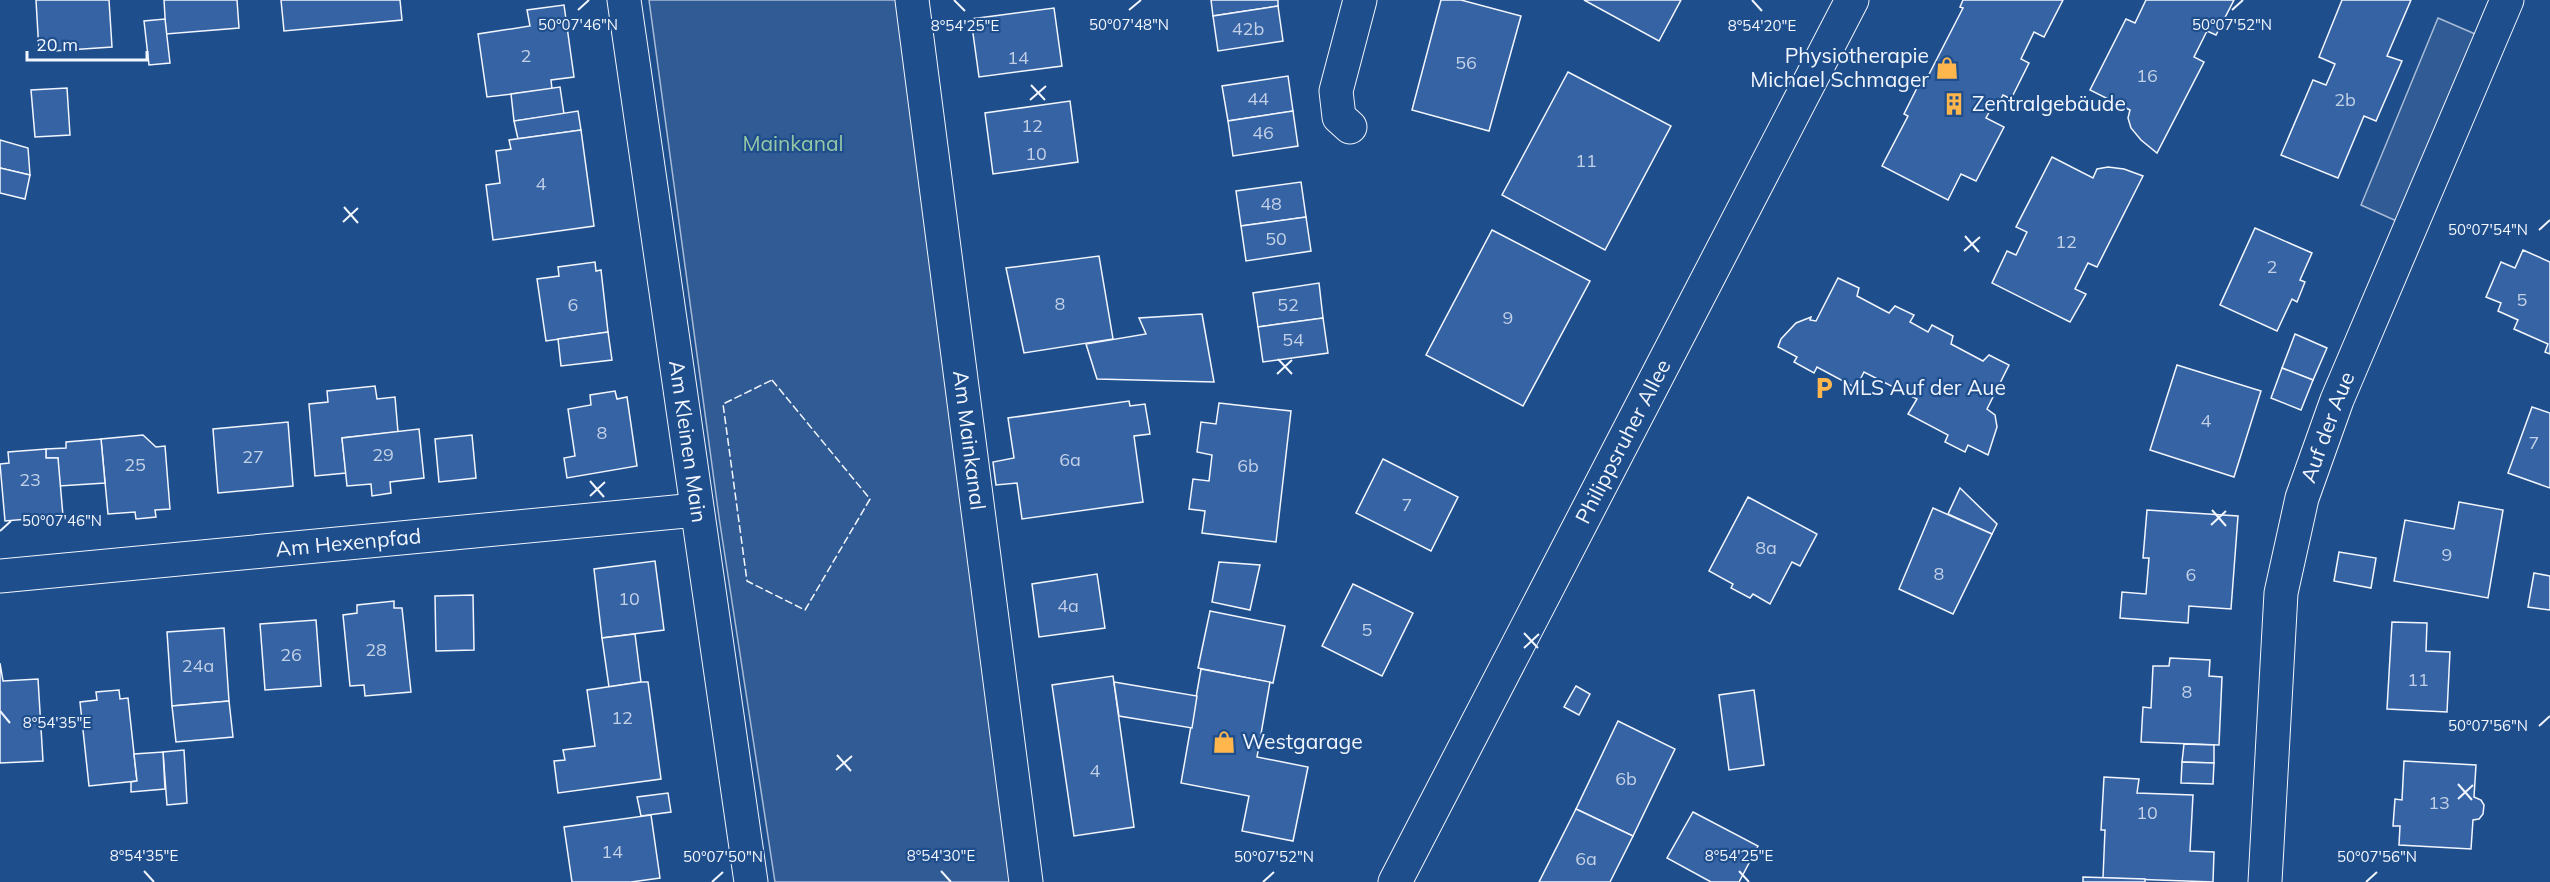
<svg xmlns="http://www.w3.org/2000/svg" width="2550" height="882" viewBox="0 0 2550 882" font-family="Mulish,sans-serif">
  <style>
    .built { fill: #305b95; stroke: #a8bbd7; stroke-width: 1.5 }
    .building { fill: #3563a3; stroke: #f2f6ff; stroke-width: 1.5 }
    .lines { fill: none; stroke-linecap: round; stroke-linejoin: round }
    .minor-casing { stroke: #f2f6ff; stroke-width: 35 }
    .major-casing { stroke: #f2f6ff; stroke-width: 35 }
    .minor { stroke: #1f4e8c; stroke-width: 33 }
    .major { stroke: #1f4e8c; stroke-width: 33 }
    .fence { stroke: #f2f6ff; stroke-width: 1.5; stroke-dasharray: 8 3; stroke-linecap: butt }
    .ticks { fill: none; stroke: #f2f6ff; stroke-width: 2 }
    .labels { text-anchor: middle; stroke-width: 4.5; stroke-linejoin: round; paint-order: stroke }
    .number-label { font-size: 18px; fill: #c3d1e8 }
    .poi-label { font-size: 21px; fill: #f2f6ff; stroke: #1f4e8c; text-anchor: start }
    .park-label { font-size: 21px; fill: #97c8a6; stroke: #1f4e8c }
    .street-label { font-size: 21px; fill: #f2f6ff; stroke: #1f4e8c }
    .ticks-label { font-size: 15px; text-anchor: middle; fill: #f2f6ff; stroke: #1f4e8c; stroke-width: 4.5; stroke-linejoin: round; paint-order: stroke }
  </style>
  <rect width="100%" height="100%" fill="#1f4e8c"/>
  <g class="built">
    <polygon points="649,0 899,0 1015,882 775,882 719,517"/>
    <polygon points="2438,18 2489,40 2412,228 2361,205"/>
  </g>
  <g class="building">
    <polygon points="36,0 109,0 112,47 39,52"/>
    <polygon points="164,0 237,0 239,28 166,34"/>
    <polygon points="281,0 400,0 402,20 284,31"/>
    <polygon points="1211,0 1278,0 1278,6 1213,16"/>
    <polygon points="1441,0 1461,0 1521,16 1489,131 1412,110"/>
    <polygon points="1584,0 1681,0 1659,41"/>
    <polygon points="1963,0 2063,0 2044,37 2034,32 2021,59 2029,63 2011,99 2003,95 1995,111 1991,109 1986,118 2004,127 1976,181 1961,174 1948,200 1882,166 1908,116 1904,114 1921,80 1925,82 1963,8 1960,7"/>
    <polygon points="2146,0 2234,0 2216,35 2207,31 2194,57 2204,62 2157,153 2141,140 2131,128 2128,118 2130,110 2090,90 2126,19 2135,23"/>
    <polygon points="2342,0 2411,0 2387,56 2402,61 2376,121 2364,116 2338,178 2281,155 2313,80 2326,85 2335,64 2319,57"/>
    <polygon points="564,5 574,77 551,80 552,89 487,97 478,34 530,26 527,10"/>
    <polygon points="1278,6 1283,41 1218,51 1213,16"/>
    <polygon points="1054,8 1062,66 979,77 971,19"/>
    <polygon points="165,19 170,63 149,65 144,21"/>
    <polygon points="1568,72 1671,126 1605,250 1502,195"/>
    <polygon points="1288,76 1293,111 1228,121 1222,86"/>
    <polygon points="560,87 564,114 514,121 511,94"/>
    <polygon points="67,88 70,135 35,137 31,90"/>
    <polygon points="1070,101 1078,162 993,174 985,113"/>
    <polygon points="578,111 581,130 518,139 514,121"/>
    <polygon points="1293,111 1298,146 1233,156 1228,121"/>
    <polygon points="581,130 594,226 493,240 486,185 500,183 496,151 511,149 509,140"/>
    <polygon points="0,140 28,148 30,175 0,168"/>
    <polygon points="2052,157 2093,178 2097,169 2108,167 2124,169 2143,176 2097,267 2088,263 2075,289 2086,294 2070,322 1992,283 2007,251 2016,255 2027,232 2016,227"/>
    <polygon points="0,168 30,175 25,199 0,193"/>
    <polygon points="1301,182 1306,217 1241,226 1236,191"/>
    <polygon points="1306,217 1311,251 1246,261 1241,226"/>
    <polygon points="2255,228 2312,253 2300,280 2305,282 2297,302 2292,299 2277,331 2220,305"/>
    <polygon points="1492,230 1590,281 1523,406 1426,355"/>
    <polygon points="2523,250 2550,262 2550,354 2545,352 2548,344 2514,329 2518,320 2498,311 2501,303 2486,297 2501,262 2515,268"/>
    <polygon points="1099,256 1113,339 1024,353 1006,268"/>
    <polygon points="595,262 596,271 601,270 608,332 546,341 537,279 559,276 558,267"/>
    <polygon points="1838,278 1859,288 1857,296 1889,313 1895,306 1914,315 1910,322 1928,332 1932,325 1953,336 1951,344 1983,361 1989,355 2009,365 1987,409 1995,415 1997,427 1988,455 1968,445 1965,452 1945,442 1948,435 1908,414 1917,399 1864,372 1856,388 1817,367 1814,373 1794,362 1797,357 1778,347 1781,339 1796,323 1811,317 1810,320 1816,321"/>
    <polygon points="1319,283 1323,318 1258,327 1253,293"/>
    <polygon points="1202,314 1214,382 1097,379 1086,344 1146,334 1139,318"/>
    <polygon points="1323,318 1328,353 1263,362 1258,327"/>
    <polygon points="608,332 612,360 561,366 558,339"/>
    <polygon points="2295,334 2327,348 2313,380 2282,368"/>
    <polygon points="2177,365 2261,391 2234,477 2150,450"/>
    <polygon points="2282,368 2313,380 2301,410 2271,398"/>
    <polygon points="375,386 377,399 395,397 398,432 342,438 346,473 315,476 309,404 328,402 327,391"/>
    <polygon points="615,391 617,399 627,397 637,466 567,478 564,458 575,456 568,409 591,405 590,395"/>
    <polygon points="1129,401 1130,406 1145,404 1150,434 1134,436 1143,502 1022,519 1017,483 996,485 993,462 1014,458 1008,418"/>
    <polygon points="1219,403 1291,411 1276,542 1202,533 1205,511 1189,509 1193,479 1209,481 1212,455 1197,452 1201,422 1216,424"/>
    <polygon points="2532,407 2550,413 2550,488 2508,473"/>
    <polygon points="288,422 293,486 218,493 213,429"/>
    <polygon points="419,429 424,478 390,482 391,493 372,496 371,484 347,486 342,438"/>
    <polygon points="143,435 156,447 165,446 170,509 155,510 156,517 136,519 135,512 108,514 101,439"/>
    <polygon points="472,435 476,478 439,482 435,439"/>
    <polygon points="101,439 105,483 59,486 58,458 46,458 46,449 66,448 66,442"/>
    <polygon points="46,449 46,458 58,458 63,516 5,521 0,464 9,463 8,452"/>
    <polygon points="1383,459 1458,497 1431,551 1356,513"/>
    <polygon points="1960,488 1997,524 1992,534 1948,514"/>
    <polygon points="1748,497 1817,534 1800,566 1792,562 1770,604 1753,594 1750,598 1731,588 1733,584 1709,571"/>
    <polygon points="2459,502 2503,510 2488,598 2394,581 2405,520 2454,529"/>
    <polygon points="1933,508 1992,534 1953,614 1899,589"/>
    <polygon points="2147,510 2238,516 2231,609 2189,606 2188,623 2120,618 2122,592 2146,594 2149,558 2143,558"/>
    <polygon points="2339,552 2376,558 2371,588 2334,581"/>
    <polygon points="655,561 664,630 602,638 594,569"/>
    <polygon points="1219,562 1260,565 1250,610 1212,602"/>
    <polygon points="2534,573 2550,576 2550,610 2528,607"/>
    <polygon points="1097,574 1105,628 1039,637 1032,584"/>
    <polygon points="1353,584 1413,613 1382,676 1322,646"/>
    <polygon points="473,595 474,650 436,651 435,596"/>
    <polygon points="394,601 394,608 402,608 411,692 365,696 364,685 350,686 343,615 357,613 357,605"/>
    <polygon points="1210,611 1285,626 1273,683 1198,668"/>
    <polygon points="316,620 321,686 265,690 260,624"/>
    <polygon points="2392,622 2427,623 2426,651 2450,652 2447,712 2387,709"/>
    <polygon points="224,628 229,701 172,706 167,632"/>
    <polygon points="635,634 641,682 609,687 602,638"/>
    <polygon points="2170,658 2210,660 2209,676 2222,677 2219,745 2141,742 2143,707 2151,708 2153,666 2169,666"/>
    <polygon points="0,663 3,681 38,679 43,761 0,763"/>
    <polygon points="1201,669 1270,682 1257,757 1308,767 1293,841 1242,831 1249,796 1181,783"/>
    <polygon points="1113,676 1134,827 1074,836 1052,685"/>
    <polygon points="641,682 648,682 661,779 558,793 554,761 565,760 563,750 595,746 587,690"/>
    <polygon points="1114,682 1197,696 1192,728 1119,716"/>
    <polygon points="1576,686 1590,694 1579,715 1564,707"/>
    <polygon points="119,690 120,699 128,698 137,781 89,786 80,702 97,700 96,692"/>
    <polygon points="1754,690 1764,765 1729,770 1719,695"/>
    <polygon points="229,701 233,737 176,742 172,706"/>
    <polygon points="1618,721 1675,749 1633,836 1576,809"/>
    <polygon points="2184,744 2214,745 2214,763 2182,762"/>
    <polygon points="184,750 187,803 167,805 163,752"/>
    <polygon points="163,752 165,789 131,792 131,782 137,781 134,754"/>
    <polygon points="2404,761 2476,765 2474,797 2481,800 2484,805 2483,814 2479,819 2473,820 2471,849 2399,845 2400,826 2393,826 2395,799 2402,800"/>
    <polygon points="2182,762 2214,763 2213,784 2181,783"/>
    <polygon points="2104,777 2139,779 2137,793 2193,795 2190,851 2214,852 2213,882 2103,878 2105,830 2101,830"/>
    <polygon points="668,793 671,812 641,816 637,797"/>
    <polygon points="1576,809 1633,836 1610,882 1539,882"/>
    <polygon points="1693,812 1758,846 1739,882 1711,882 1667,858"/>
    <polygon points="651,815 660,878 631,882 572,882 564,827"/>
    <polygon points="2083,877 2145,879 2145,882 2083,882"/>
  </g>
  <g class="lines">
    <g class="minor-casing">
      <g id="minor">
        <path id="s1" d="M624 0 751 882"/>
        <path id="s2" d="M912 0 1026 882"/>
        <polyline points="1350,127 1339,117 1336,91 1360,0"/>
        <path id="s3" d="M0 576 696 510"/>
        <path id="s4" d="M2265 882 2281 593 2302 498 2337 400 2507 0"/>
      </g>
    </g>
    <g class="major-casing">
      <g id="major">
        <path id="s5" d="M1395 882 1852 0"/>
      </g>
    </g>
    <use href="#minor" class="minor"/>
    <use href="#major" class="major"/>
    <polygon class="fence" points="772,380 870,499 805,610 747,581 723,404"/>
  </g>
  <path class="ticks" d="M954 0 965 11M1752 0 1762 11M578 10 589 0M1129 10 1141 0M2232 10 2243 0M1031 85 1045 100M1030 100 1046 86M344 207 358 223M343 222 358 208M2539 230 2550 220M1965 236 1979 252M1964 251 1980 237M1278 359 1292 374M1277 374 1292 360M590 481 604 497M590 496 605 482M2212 510 2226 526M2211 525 2226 511M0 531 11 521M1524 633 1538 648M1524 648 1539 634M0 711 10 723M2539 726 2550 716M837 755 851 771M836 770 852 756M2458 784 2472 800M2458 799 2473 785M144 871 154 882M941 871 951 882M1739 871 1749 882M712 882 723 872M1263 882 1274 872M2366 882 2377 872"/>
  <defs>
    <g id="shop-bare" transform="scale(1.8)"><path d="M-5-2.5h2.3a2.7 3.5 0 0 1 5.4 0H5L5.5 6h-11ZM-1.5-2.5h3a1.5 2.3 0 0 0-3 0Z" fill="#ffb74d" stroke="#1f4e8c" stroke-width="2.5" paint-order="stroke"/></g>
    <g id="building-bare" transform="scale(1.8)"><path d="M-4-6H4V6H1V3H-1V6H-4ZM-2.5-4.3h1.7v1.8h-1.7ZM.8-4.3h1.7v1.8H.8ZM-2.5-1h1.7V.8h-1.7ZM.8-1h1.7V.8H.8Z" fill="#ffb74d" stroke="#1f4e8c" stroke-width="2.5" paint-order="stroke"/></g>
    <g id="parking-bare" transform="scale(1.8)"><path d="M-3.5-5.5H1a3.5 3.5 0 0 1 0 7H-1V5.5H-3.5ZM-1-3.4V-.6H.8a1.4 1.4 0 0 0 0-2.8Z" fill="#ffb74d" stroke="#1f4e8c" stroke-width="2.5" paint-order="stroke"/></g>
  </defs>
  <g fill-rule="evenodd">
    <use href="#shop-bare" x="1947" y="68"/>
    <use href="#building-bare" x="1954" y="104"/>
    <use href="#parking-bare" x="1824" y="388"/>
    <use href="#shop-bare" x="1224" y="742"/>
  </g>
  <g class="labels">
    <g class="number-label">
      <text x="1248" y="35">42b</text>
      <text x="526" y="62">2</text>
      <text x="1018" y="64">14</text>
      <text x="1466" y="69">56</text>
      <text x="2147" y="82">16</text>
      <text x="1258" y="105">44</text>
      <text x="2345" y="106">2b</text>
      <text x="1032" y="132">12</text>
      <text x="1263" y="139">46</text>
      <text x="1036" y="160">10</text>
      <text x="1586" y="167">11</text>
      <text x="541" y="190">4</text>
      <text x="1271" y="210">48</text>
      <text x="1276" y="245">50</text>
      <text x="2066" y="248">12</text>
      <text x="2272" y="273">2</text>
      <text x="2522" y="306">5</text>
      <text x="1060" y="310">8</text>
      <text x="573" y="311">6</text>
      <text x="1288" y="311">52</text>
      <text x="1508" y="324">9</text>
      <text x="1293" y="346">54</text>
      <text x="2206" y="427">4</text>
      <text x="602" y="439">8</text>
      <text x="2534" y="449">7</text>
      <text x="383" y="461">29</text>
      <text x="253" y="463">27</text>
      <text x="1070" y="466">6a</text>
      <text x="135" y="471">25</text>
      <text x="1248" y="472">6b</text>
      <text x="30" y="486">23</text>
      <text x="1407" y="511">7</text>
      <text x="1766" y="554">8a</text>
      <text x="2447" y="561">9</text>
      <text x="1939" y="580">8</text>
      <text x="2191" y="581">6</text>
      <text x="629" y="605">10</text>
      <text x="1068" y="612">4a</text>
      <text x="1367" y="636">5</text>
      <text x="376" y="656">28</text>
      <text x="291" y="661">26</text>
      <text x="198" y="672">24a</text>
      <text x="2418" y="686">11</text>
      <text x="2187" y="698">8</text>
      <text x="622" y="724">12</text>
      <text x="1095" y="777">4</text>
      <text x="1626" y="785">6b</text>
      <text x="2439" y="809">13</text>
      <text x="2147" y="819">10</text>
      <text x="612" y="858">14</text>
      <text x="1586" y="865">6a</text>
    </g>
    <g class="poi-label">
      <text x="1929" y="63" text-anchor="end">Physiotherapie<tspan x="1929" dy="24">Michael Schmager</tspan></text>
      <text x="1972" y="111">Zentralgebäude</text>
      <text x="1842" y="395">MLS Auf der Aue</text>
      <text x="1242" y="749">Westgarage</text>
    </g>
    <g class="park-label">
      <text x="793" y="151">Mainkanal</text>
    </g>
    <g class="street-label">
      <text dy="7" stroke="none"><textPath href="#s4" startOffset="462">Auf der Aue</textPath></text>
      <text dy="7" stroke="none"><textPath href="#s1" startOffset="446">Am Kleinen Main</textPath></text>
      <text dy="7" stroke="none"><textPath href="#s2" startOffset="444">Am Mainkanal</textPath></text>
      <text dy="7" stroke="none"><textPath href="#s5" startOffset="496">Philippsruher Allee</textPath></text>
      <text dy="7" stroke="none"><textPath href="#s3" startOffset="350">Am Hexenpfad</textPath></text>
    </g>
  </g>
  <g class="ticks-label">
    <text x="578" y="30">50°07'46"N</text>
    <text x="1129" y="30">50°07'48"N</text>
    <text x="2232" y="30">50°07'52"N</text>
    <text x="965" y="31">8°54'25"E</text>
    <text x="1762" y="31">8°54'20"E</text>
    <text x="2488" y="235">50°07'54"N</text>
    <text x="62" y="526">50°07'46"N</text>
    <text x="57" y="728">8°54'35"E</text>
    <text x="2488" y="731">50°07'56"N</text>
    <text x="144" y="861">8°54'35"E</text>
    <text x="941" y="861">8°54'30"E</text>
    <text x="1739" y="861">8°54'25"E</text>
    <text x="723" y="862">50°07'50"N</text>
    <text x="1274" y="862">50°07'52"N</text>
    <text x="2377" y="862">50°07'56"N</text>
  </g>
  <path d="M27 51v9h120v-9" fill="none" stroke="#f2f6ff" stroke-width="3"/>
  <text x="36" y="51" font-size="18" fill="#f2f6ff" stroke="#1f4e8c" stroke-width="4.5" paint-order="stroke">20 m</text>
</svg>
